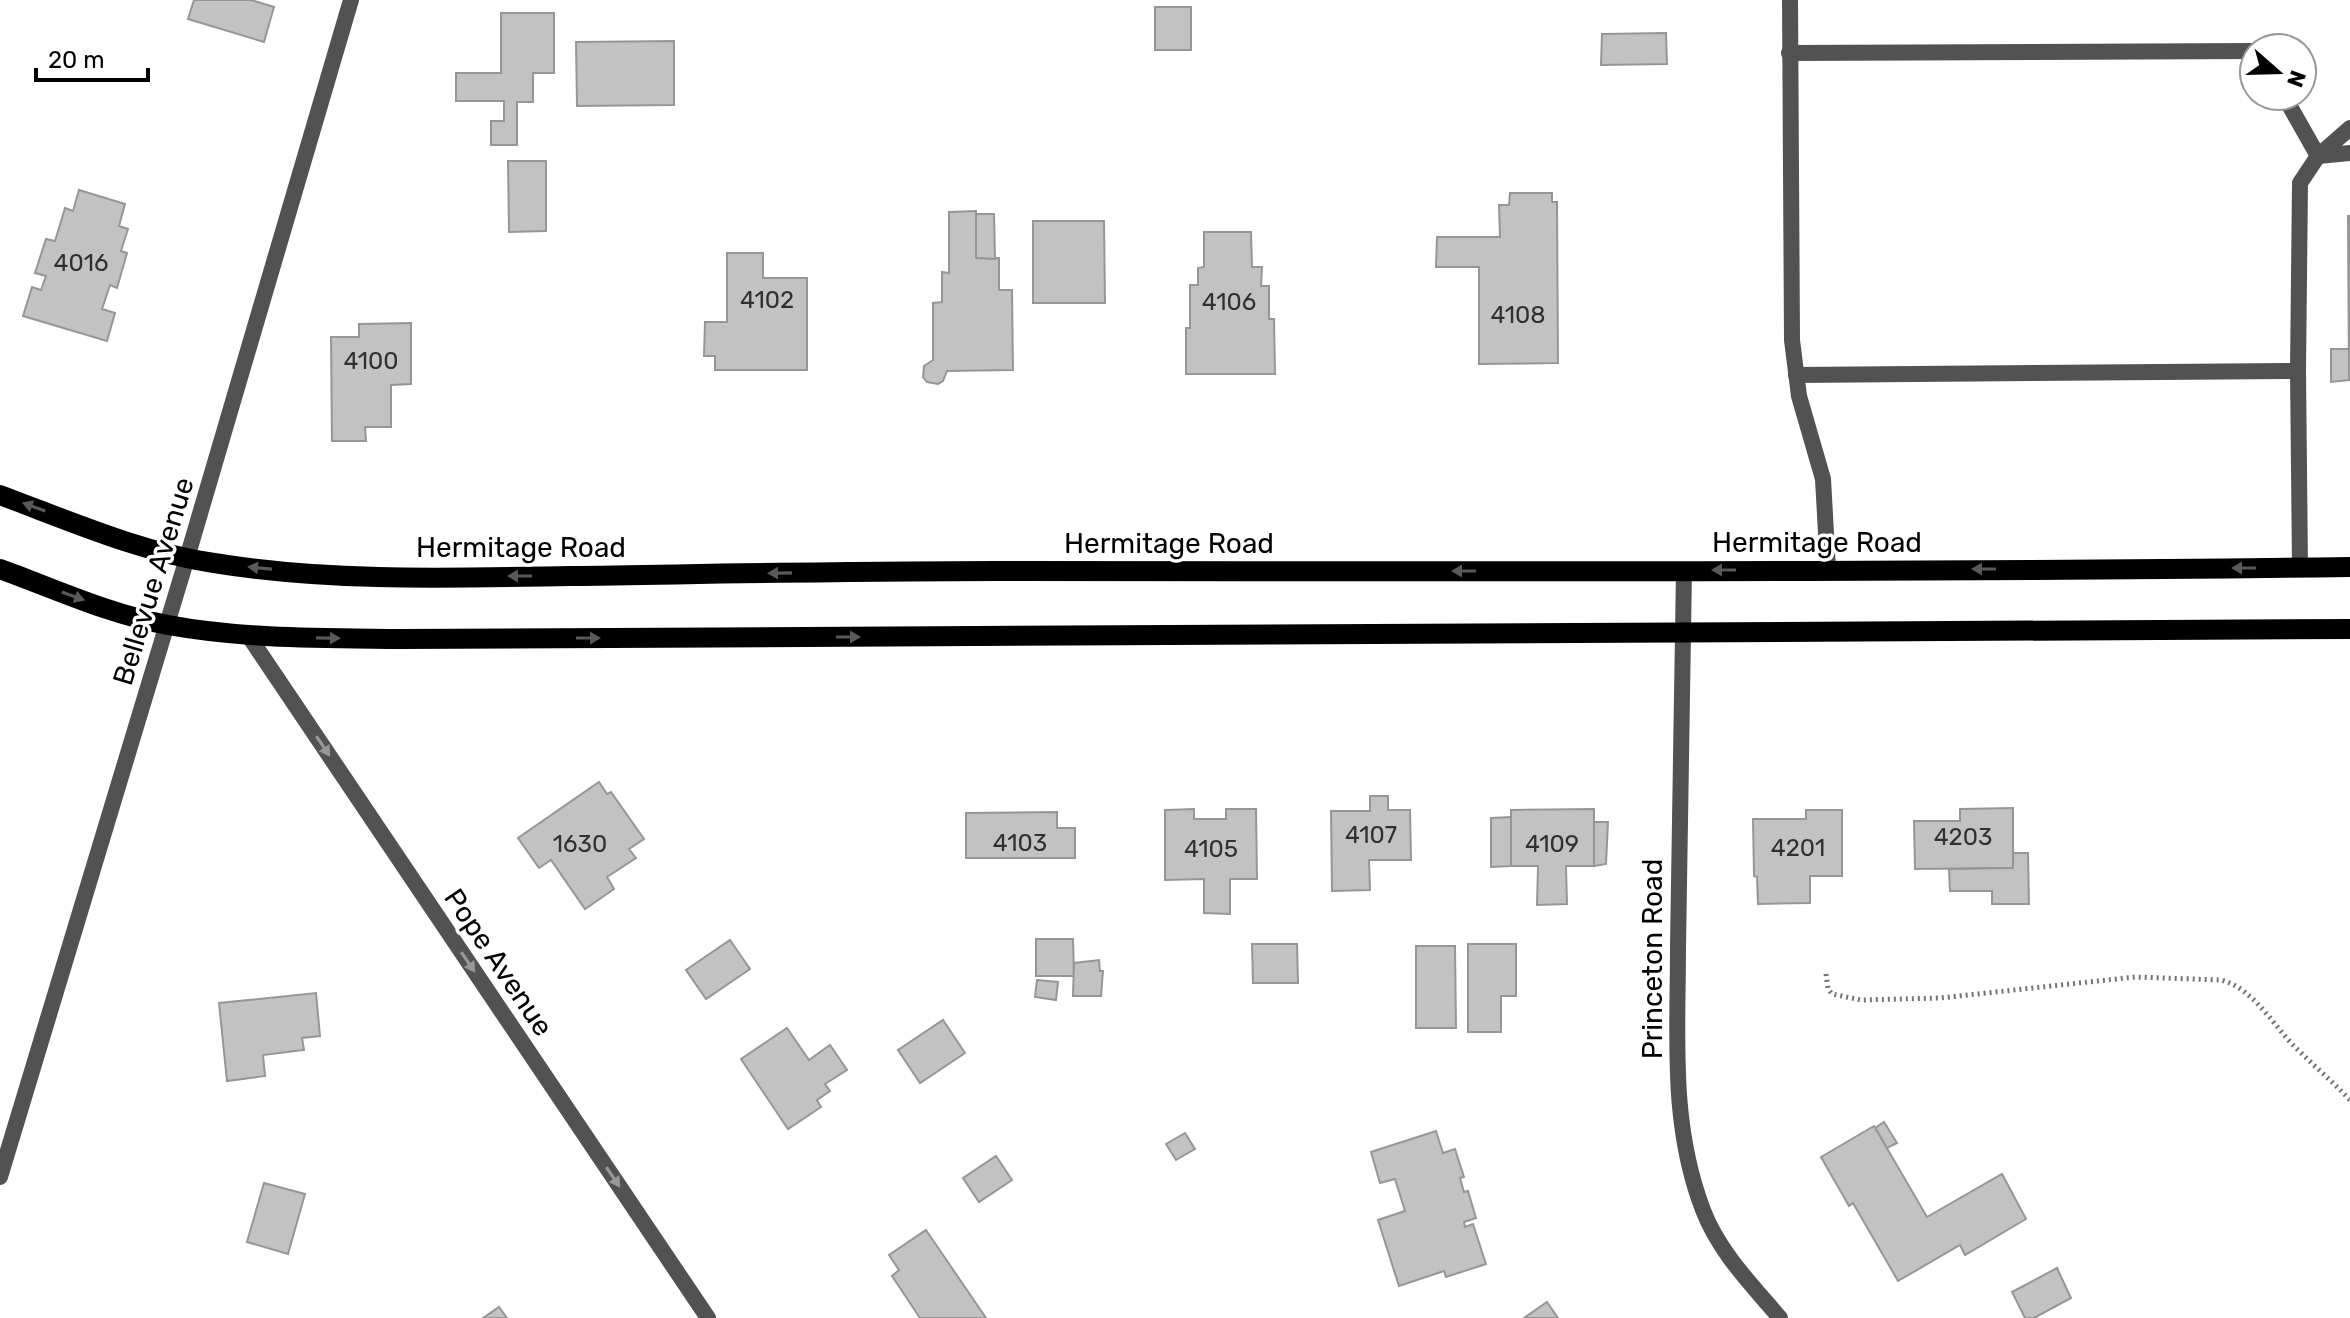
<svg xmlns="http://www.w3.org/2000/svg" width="2350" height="1318" viewBox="0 0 2350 1318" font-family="Rubik,sans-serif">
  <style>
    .building { fill: #c2c2c2; stroke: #969696; stroke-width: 2 }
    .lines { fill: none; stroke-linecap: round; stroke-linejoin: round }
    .path { stroke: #747474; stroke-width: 5; stroke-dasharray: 2 4; stroke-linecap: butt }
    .service { stroke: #525252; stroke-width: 16 }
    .minor { stroke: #525252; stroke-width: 16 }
    .tertiary { stroke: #525252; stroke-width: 16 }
    .primary { stroke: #000; stroke-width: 20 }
    .oneway { fill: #595959 }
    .oneway2 { fill: #979797 }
    .labels { text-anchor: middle; stroke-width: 7; stroke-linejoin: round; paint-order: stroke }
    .number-label { font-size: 24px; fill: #303030 }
    .street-label { font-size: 28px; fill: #000; stroke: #fff }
  </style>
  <rect width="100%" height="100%" fill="#fff"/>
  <g class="building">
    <polygon points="194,0 251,0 274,7 264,42 188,19"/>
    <rect x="1155" y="7" width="36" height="43"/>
    <polygon points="501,13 554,13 554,73 533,73 533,102 517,102 517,145 491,145 491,121 504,121 504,101 456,101 456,73 501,73"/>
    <polygon points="1666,33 1667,64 1601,65 1602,34"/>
    <polygon points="674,41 674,105 577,106 576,42"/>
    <polygon points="508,161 546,161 546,231 509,232"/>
    <polygon points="79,190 125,204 119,226 128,229 121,251 127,253 117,288 110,285 102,309 115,313 107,341 23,316 32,287 41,290 46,276 35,273 46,239 55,241 65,208 73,211"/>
    <polygon points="1510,193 1552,193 1552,202 1557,202 1558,363 1479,364 1479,267 1436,267 1437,237 1500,237 1499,205 1509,205"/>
    <polygon points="976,211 976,258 999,258 999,290 1012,290 1013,370 947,371 943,381 938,384 927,382 923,377 924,366 933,360 933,303 942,302 942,272 949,273 949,212"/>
    <polygon points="976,214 994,214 995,259 976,258"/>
    <polygon points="2348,216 2350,216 2350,380 2349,380"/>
    <polygon points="1033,221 1104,221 1105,303 1033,303"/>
    <polygon points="1204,232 1251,232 1252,267 1262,267 1261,286 1269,286 1269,319 1274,319 1275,374 1186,374 1186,328 1190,328 1190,285 1198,285 1198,268 1204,267"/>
    <polygon points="727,253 763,253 763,278 807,278 807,370 715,370 715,356 704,356 705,322 727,322"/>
    <polygon points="411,323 411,384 391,385 391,427 365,427 366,441 332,441 331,337 359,337 359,324"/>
    <polygon points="2331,349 2349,349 2349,380 2331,382"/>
    <polygon points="599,782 607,794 611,792 644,839 629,849 636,858 607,877 614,889 585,909 551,860 539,868 518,838"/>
    <polygon points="1370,796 1388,796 1388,810 1410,810 1411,860 1369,860 1370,890 1332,891 1331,811 1370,811"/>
    <polygon points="2013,808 2013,868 1915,869 1914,821 1960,821 1960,809"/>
    <polygon points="1194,809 1194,819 1226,819 1226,809 1256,809 1257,879 1230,879 1230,914 1204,913 1204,879 1165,880 1165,810"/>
    <polygon points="1594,809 1594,866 1566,866 1567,904 1537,905 1538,866 1511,866 1511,810"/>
    <polygon points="1806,810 1842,810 1842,876 1810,876 1810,903 1758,904 1757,877 1754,876 1753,819 1806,819"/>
    <polygon points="1057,812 1057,828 1075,828 1075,858 966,858 966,813"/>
    <polygon points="1511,817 1511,866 1491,867 1491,818"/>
    <polygon points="1594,822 1608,822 1606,864 1594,866"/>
    <polygon points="2013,853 2028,853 2029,904 1992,904 1992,891 1950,891 1949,869 2013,868"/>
    <polygon points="1036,939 1073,939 1074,976 1036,976"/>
    <polygon points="730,940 750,969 706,999 686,970"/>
    <polygon points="1252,944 1297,944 1298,983 1253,983"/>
    <polygon points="1468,944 1516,944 1516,996 1501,996 1501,1032 1468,1032"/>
    <polygon points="1416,946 1455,946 1456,1028 1416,1028"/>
    <polygon points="1099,960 1100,971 1103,971 1101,996 1073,996 1074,963"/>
    <polygon points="1037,980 1058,982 1056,1000 1035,997"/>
    <polygon points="316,993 320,1036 302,1038 304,1050 263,1055 265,1076 227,1081 219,1003"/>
    <polygon points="943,1020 965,1053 920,1083 898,1050"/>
    <polygon points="787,1028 809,1060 830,1045 847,1070 825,1084 830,1091 817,1100 821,1107 788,1129 741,1059"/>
    <polygon points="1884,1122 1897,1143 1887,1148 1875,1128"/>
    <polygon points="1874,1126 1927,1217 2002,1174 2026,1219 1965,1255 1960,1245 1898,1281 1853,1203 1849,1206 1821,1157"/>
    <polygon points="1436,1131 1443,1153 1455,1149 1464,1177 1460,1178 1464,1192 1468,1191 1476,1218 1464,1222 1465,1227 1473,1224 1486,1264 1446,1277 1444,1271 1399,1286 1378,1220 1405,1211 1395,1179 1380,1183 1371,1152"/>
    <polygon points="1185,1133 1195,1149 1176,1160 1166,1144"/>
    <polygon points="996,1156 1012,1180 979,1202 963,1178"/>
    <polygon points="264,1183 305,1194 288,1254 247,1242"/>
    <polygon points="926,1230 986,1318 920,1318 892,1276 899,1270 889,1255"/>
    <polygon points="2057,1268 2071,1298 2034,1318 2025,1318 2012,1292"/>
    <polygon points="1547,1302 1558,1318 1524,1318"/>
    <polygon points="499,1307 507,1318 483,1318"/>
  </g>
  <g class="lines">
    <path class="path" d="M1826 974 1828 989 1832 994 1861 1000 1940 998 2135 977 2221 980C2253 988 2273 1025 2295 1047 2313 1065 2332 1081 2350 1100"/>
    <g class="service">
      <polyline points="1790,0 1792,340 1799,396 1823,479 1828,569"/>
      <polyline points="1789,53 2254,51"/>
      <polyline points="2284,96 2318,156"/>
      <polyline points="2318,156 2350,153"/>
      <polyline points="2298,371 2300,183 2318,156 2350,128"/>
      <polyline points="1796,375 2298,371 2300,568"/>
    </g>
    <g class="minor">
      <polyline points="187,558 351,0"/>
      <path d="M1684 570C1683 696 1679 821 1678 947 1678 1037 1670 1124 1703 1210 1719 1252 1752 1285 1780 1318"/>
      <polyline points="248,635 708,1318"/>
    </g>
    <polyline class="tertiary" points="0,1177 187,558"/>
    <g class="primary">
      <path d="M0 495C70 521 140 552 214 563 330 582 453 578 570 576 712 574 855 571 997 571 1448 571 1899 573 2350 567"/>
      <path d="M0 569C55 589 111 615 168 625 244 639 323 638 400 639L2350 629"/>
    </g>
  </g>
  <defs><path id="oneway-solid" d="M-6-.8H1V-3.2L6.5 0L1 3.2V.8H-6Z" transform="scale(2)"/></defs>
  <g class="oneway">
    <use href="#oneway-solid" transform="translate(34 507) rotate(-160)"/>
    <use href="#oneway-solid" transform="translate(260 568) rotate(-175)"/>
    <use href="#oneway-solid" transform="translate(2244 568) rotate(180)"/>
    <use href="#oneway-solid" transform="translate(1984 569) rotate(180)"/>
    <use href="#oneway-solid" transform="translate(1724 570) rotate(180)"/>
    <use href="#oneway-solid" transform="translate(1464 571) rotate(180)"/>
    <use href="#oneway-solid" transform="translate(780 573) rotate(179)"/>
    <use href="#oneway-solid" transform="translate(520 576) rotate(180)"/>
    <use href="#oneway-solid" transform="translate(73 596) rotate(20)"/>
    <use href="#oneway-solid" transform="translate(848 637)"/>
    <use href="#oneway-solid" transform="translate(328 638) rotate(1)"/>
    <use href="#oneway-solid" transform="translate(588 638)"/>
  </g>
  <g class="oneway2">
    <use href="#oneway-solid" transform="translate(323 746) rotate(56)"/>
    <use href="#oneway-solid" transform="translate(468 962) rotate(56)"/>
    <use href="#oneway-solid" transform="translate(613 1177) rotate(56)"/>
  </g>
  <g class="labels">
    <g class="number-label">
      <text x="81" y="271">4016</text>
      <text x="767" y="308">4102</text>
      <text x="1229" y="310">4106</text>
      <text x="1518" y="323">4108</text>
      <text x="371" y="369">4100</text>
      <text x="1371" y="843">4107</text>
      <text x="1963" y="845">4203</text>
      <text x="1020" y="851">4103</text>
      <text x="580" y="852">1630</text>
      <text x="1552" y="852">4109</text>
      <text x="1798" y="856">4201</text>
      <text x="1211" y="857">4105</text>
    </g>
    <g class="street-label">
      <text x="1817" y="552">Hermitage Road</text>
      <text x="1169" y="553">Hermitage Road</text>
      <text x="521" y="557">Hermitage Road</text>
      <text transform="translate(153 581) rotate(-73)" y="10">Bellevue Avenue</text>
      <text transform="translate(1652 959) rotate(-90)" y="10">Princeton Road</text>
      <text transform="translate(499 962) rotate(56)" y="10">Pope Avenue</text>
    </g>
  </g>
  <g transform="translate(2278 72) rotate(110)"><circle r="38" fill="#ffffff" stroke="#999999" stroke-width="2"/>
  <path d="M0-6L14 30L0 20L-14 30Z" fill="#000000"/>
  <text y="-12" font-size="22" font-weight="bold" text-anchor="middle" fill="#000000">N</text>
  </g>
  <path d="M36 68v12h112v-12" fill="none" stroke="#000000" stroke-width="4"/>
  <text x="48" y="68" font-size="24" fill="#000000" stroke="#ffffff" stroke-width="6" paint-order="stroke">20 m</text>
</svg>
